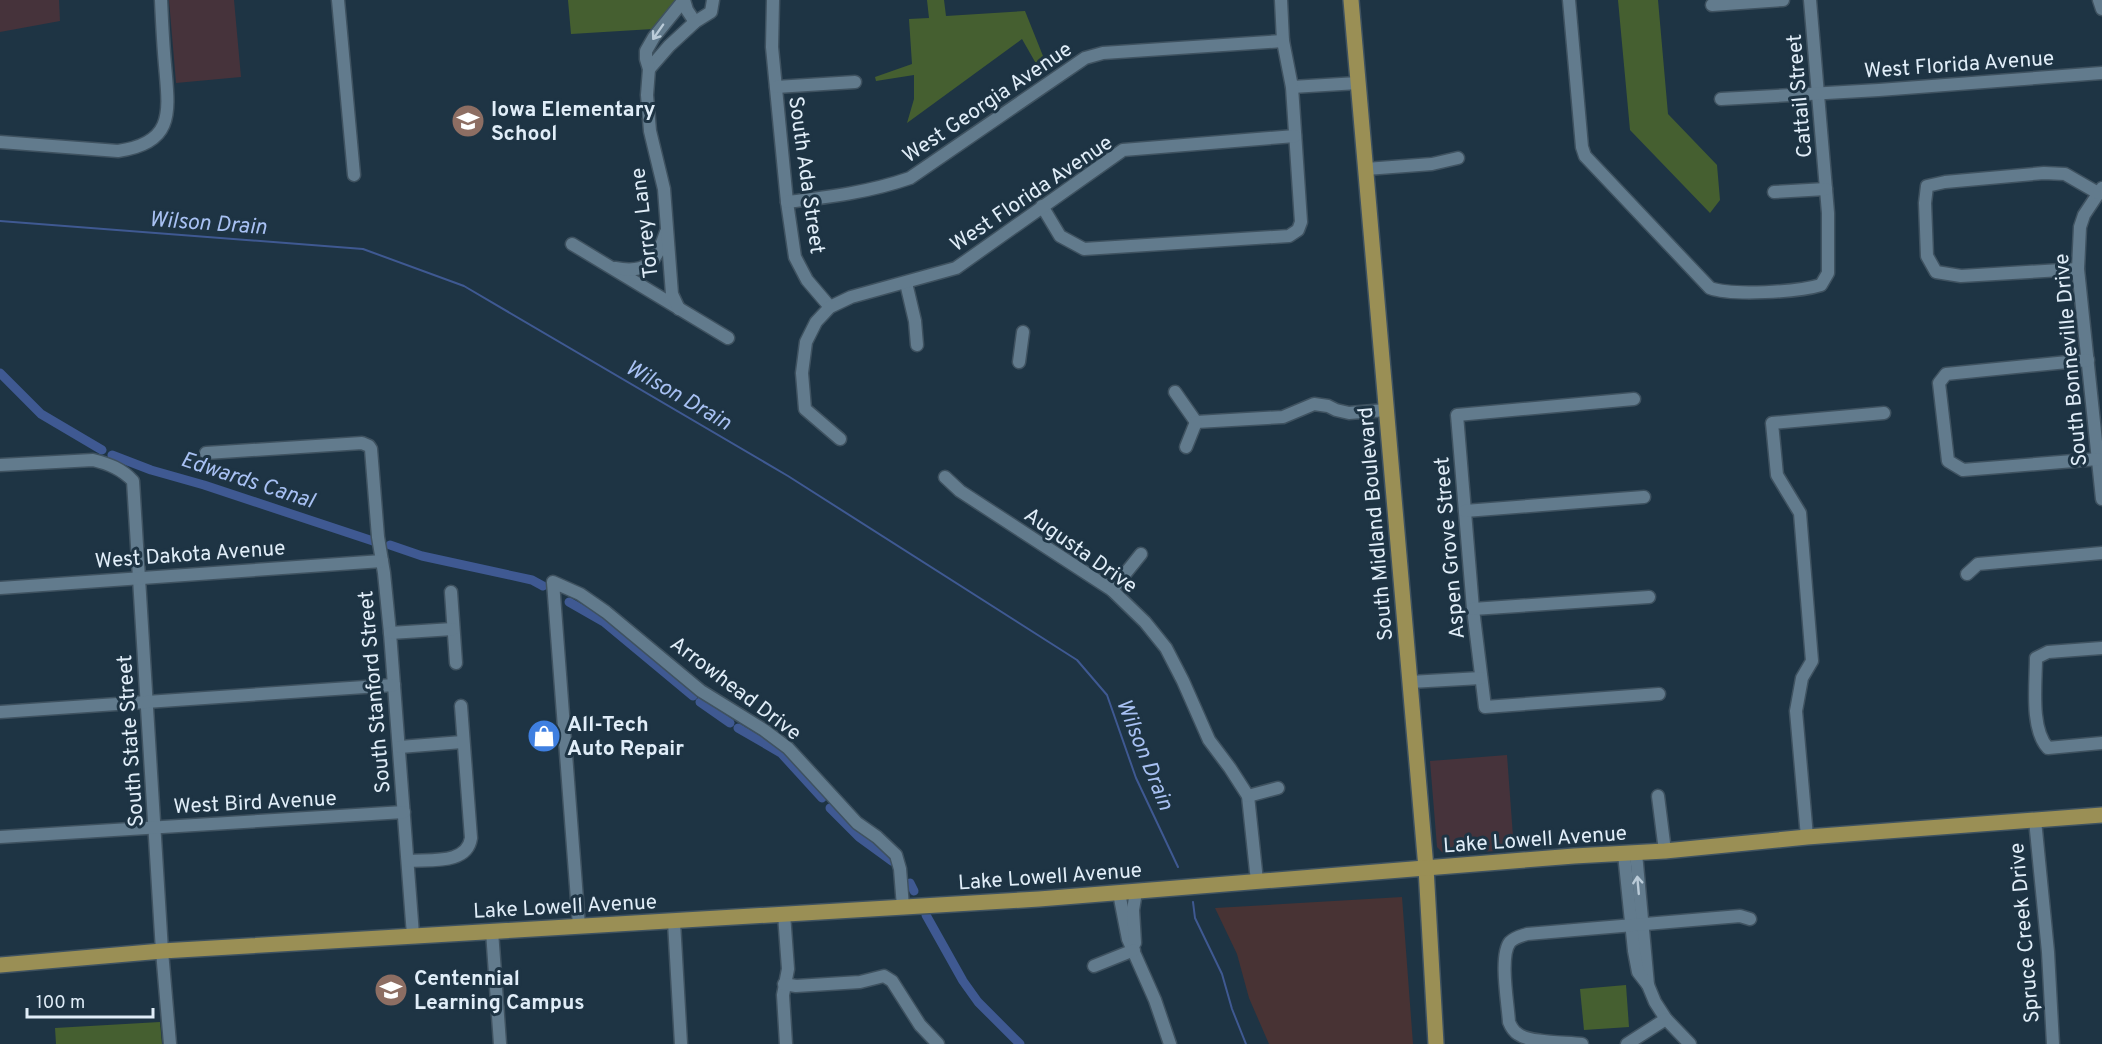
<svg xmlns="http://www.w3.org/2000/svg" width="2102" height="1044" viewBox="0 0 2102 1044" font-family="Overpass,sans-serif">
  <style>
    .commercial { fill: #46333b }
    .industrial { fill: #483334 }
    .green { fill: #455f30 }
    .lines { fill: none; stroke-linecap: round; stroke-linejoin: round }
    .stream { stroke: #3f5992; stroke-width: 2 }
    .canal { stroke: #3f5992; stroke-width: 9 }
    .minor-casing { stroke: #3f5260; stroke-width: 15 }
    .major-casing { stroke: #3f5260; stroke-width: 18 }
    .minor { stroke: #627b8d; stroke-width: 12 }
    .major { stroke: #9a8f55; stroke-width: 15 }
    .oneway { stroke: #bacbd8 }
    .labels { text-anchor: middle; stroke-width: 6; stroke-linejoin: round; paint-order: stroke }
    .street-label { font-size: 21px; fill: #e0edf8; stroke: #1e3444 }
    .poi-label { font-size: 21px; font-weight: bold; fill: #e0edf8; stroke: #1e3444; text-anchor: start }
    .water-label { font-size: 22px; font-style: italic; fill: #a8c1f3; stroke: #1e3444 }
  </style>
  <rect width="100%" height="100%" fill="#1e3444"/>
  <g class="commercial">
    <polygon points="0,0 59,0 60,21 0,32"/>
    <polygon points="169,0 234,0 241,77 176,83"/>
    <polygon points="1507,755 1514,850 1444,854 1437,847 1430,761"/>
  </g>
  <polygon class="industrial" points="1402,897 1413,1044 1269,1044 1249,998 1237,954 1215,908"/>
  <g class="green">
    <polygon points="568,0 678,0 653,29 571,34"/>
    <polygon points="927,0 944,0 946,16 1025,11 1049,71 1042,74 1022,39 907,123 914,99 914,75 876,81 875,77 912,64 909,19 929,18"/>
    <polygon points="1618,0 1658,0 1668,114 1717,165 1720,200 1710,213 1630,130"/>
    <polygon points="1626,985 1629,1027 1584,1030 1580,989"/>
    <polygon points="160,1022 162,1044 56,1044 55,1028"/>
  </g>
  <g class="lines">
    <g class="stream">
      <polyline points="0,221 363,249 464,286 788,476 1077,660 1107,695 1136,778 1178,867"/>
      <polyline points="1193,902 1195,918 1222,974 1232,1009 1246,1044"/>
    </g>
    <g class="canal">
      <polyline points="0,373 41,414 102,450"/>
      <polyline points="112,455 151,470 204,485 373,541"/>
      <polyline points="390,545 422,556 532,580 543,586"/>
      <polyline points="569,602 604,622 693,696"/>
      <polyline points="700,702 730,723"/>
      <polyline points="738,728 781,753 822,798"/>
      <polyline points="830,808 859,837 892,861"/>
      <polyline points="910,883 914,891"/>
      <polyline points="926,915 963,981 978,1002 1020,1044"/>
    </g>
    <g class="minor-casing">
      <g id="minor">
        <polyline points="338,0 354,175"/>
        <polyline points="684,0 687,10 695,22"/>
        <polyline points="773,0 772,47 787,202 795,257 807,280 830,307"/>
        <path d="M1569 0 1582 147 1585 156 1710 288C1732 296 1798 292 1821 285L1828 273V213L1810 0"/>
        <polyline points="2099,0 2102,9"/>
        <polyline points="1712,5 1783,0"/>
        <polyline points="649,69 669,46 695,22 711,12 713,0"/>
        <polyline points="776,87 855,82"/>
        <polyline points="1292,87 1358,83"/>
        <polyline points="1721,99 1879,90 2102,73"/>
        <path d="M0 142 118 151C175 143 169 112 165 65 163 43 162 22 161 0"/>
        <polyline points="1366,169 1432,164 1458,158"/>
        <polyline points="2102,188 2084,215 2080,227 2078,269 2102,499"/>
        <polyline points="1774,192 1826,189"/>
        <path d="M787 202C830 197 870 192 910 178L1085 58 1103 53 1283 41"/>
        <polyline points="1042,206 1060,236 1084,249 1289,236 1298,230 1301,222 1292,87 1283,41 1281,0"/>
        <polyline points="572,244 728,338"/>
        <path d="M615 268C648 274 656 262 666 232"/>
        <polyline points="2078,269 1961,276 1936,272 1927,256 1925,203 1927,186 1945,182 2044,173 2065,174 2098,193"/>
        <polyline points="906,283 915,321 917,345"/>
        <polyline points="679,309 672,294 664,189 650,131 647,95 649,69 646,59 646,51 654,37 684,0"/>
        <polyline points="2088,360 1946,374 1939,383 1948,461 1963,470 2098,459"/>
        <polyline points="1019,362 1023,332"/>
        <polyline points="1175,392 1196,422"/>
        <polyline points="1634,399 1457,415 1473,609 1485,707 1659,694"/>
        <polyline points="1196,422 1283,417 1314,404 1328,406 1336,410 1349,413 1386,410"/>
        <polyline points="840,439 805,409 802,373 806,342 816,322 830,307 851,297 956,268 1123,150 1295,136"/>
        <polyline points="1186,447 1196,422"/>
        <polyline points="206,453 362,443 369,446 371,449 378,537 384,573 390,633 413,935"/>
        <path d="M0 465 93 460C109 464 122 469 133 481L162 951 170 1044"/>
        <polyline points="945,477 960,491 1112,590 1145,622 1166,648 1183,681 1209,740 1230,768 1248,796 1257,881"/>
        <polyline points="1465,511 1644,497"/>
        <polyline points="1967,574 1978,564 2102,553"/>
        <polyline points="0,588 382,561"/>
        <polyline points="1112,590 1141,554"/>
        <polyline points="451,592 456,663"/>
        <polyline points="1473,609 1649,597"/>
        <polyline points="390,633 453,629"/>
        <path d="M2102 648 2048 652 2036 658C2036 683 2030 729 2048 748L2102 743"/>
        <polyline points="1410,682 1481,678"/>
        <polyline points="0,712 394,685"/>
        <polyline points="400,747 462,742"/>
        <polyline points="1248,796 1278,788"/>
        <polyline points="1658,796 1665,851"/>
        <polyline points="2035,820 2048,952 2053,1044"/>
        <polyline points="0,837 404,812"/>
        <polyline points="1807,837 1796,711 1802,678 1812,661 1800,513 1777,475 1772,423 1884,413"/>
        <polyline points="1636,853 1648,985"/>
        <polyline points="1624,854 1634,951 1638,972 1648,985 1655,1002 1666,1019 1690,1044"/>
        <path d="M408 861C430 859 467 865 471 838L461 706"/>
        <polyline points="1119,893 1128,939 1155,1000 1170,1044"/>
        <polyline points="784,914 788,969 783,995 786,1044"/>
        <polyline points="674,922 681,1044"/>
        <polyline points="579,926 553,582 580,594 606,612 701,691 764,730 788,748 857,823 877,837 896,855 900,869 903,907"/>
        <polyline points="492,931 500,1044"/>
        <polyline points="1135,943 1133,910 1136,892"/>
        <polyline points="1094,966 1134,950"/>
        <polyline points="784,984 796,986 860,982 884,976 892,981 920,1025 938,1044"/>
        <path d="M1582 1044C1565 1042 1530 1043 1518 1034 1513 1031 1511 1027 1509 1022 1508 1004 1499 956 1510 942 1515 937 1521 936 1527 934L1740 916 1750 919"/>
        <polyline points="1627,1044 1666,1019"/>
      </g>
    </g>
    <g class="major-casing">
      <g id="major">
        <polyline points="1351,0 1426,868 1436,1044"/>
        <polyline points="0,965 162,951 1039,899 1574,856 1665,851 1807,837 2102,815"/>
      </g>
    </g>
    <use href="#minor" class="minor"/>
    <use href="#major" class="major"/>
  </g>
  <defs><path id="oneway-shaft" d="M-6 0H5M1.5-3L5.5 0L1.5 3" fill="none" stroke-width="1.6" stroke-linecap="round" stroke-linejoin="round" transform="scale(1.5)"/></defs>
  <g class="oneway">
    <use href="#oneway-shaft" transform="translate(658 32) rotate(125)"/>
    <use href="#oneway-shaft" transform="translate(1638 885) rotate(-95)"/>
  </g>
  <defs>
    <g id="school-disc" transform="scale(1.725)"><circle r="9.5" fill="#8d6e63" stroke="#1e3444"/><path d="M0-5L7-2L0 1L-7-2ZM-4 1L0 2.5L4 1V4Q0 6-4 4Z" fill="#fff"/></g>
    <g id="shop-disc" transform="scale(1.725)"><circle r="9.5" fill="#3f7fe0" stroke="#1e3444"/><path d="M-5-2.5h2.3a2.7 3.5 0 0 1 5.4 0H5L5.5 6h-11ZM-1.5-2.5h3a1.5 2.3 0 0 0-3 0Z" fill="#fff"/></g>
  </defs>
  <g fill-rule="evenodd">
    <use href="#school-disc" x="468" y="121"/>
    <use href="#shop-disc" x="544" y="736"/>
    <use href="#school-disc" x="391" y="990"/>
  </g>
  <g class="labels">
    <g class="street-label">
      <text transform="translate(1959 64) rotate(-4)" y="7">West Florida Avenue</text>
      <text transform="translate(1799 96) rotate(-95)" y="7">Cattail Street</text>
      <text transform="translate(987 102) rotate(-34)" y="7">West Georgia Avenue</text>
      <text transform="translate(807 175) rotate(82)" y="7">South Ada Street</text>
      <text transform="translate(1031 193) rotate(-34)" y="7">West Florida Avenue</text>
      <text transform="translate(644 223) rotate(-97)" y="7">Torrey Lane</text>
      <text transform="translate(2070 360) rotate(-95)" y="7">South Bonneville Drive</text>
      <text transform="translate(1375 524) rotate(-95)" y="7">South Midland Boulevard</text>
      <text transform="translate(1449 548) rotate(-95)" y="7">Aspen Grove Street</text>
      <text transform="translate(1081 550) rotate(35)" y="7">Augusta Drive</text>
      <text transform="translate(190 554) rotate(-4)" y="7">West Dakota Avenue</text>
      <text transform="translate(736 688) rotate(37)" y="7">Arrowhead Drive</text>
      <text transform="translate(374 692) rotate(-95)" y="7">South Stanford Street</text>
      <text transform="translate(130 741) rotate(-94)" y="7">South State Street</text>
      <text transform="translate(255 802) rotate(-3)" y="7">West Bird Avenue</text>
      <text transform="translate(1535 839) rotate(-4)" y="7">Lake Lowell Avenue</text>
      <text transform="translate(1050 876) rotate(-4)" y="7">Lake Lowell Avenue</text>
      <text transform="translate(565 906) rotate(-3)" y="7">Lake Lowell Avenue</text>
      <text transform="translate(2024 933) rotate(-95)" y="7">Spruce Creek Drive</text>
    </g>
    <g class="poi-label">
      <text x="491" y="116">Iowa Elementary<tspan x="491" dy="24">School</tspan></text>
      <text x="567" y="731">All-Tech<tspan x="567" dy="24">Auto Repair</tspan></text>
      <text x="414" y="985">Centennial<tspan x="414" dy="24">Learning Campus</tspan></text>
    </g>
    <g class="water-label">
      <text transform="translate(208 222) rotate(4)" y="8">Wilson Drain</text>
      <text transform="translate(679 394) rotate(30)" y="8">Wilson Drain</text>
      <text transform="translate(248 479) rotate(18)" y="8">Edwards Canal</text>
      <text transform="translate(1146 754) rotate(68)" y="8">Wilson Drain</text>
    </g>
  </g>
  <path d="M27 1008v9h126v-9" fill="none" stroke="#e0edf8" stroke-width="3"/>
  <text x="36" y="1008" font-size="18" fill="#e0edf8" stroke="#1e3444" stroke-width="4.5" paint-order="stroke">100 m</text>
</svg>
